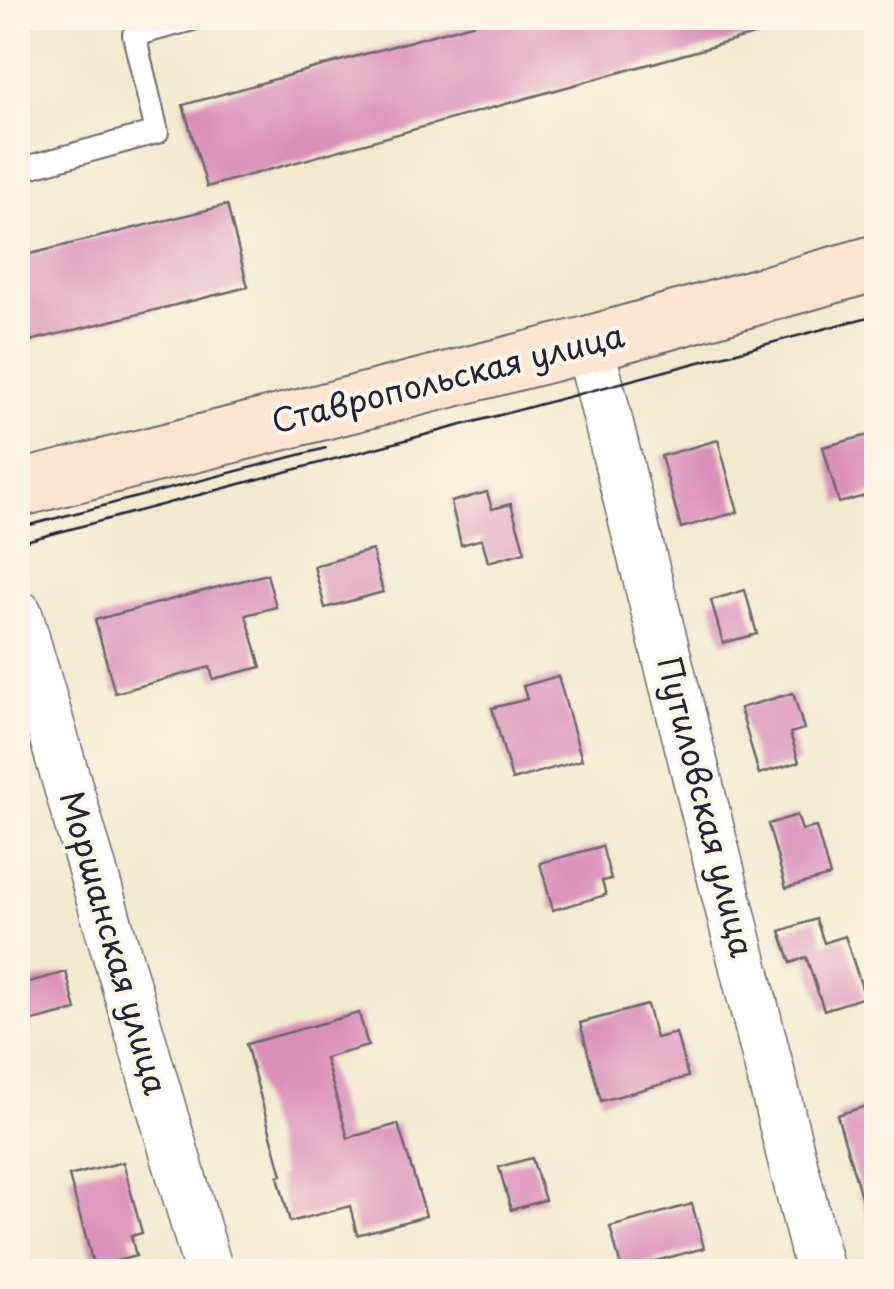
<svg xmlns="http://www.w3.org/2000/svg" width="894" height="1289" viewBox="0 0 894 1289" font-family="'Playpen Sans',sans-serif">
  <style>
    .building { fill: #da8fb9 }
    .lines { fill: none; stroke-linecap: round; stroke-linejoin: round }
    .lane-casing { stroke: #6a686e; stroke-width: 26 }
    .street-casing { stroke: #6a686e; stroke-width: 51 }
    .secondary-casing { stroke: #6a686e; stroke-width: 59 }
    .lane { stroke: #fff; stroke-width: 22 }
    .street { stroke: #fff; stroke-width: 48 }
    .secondary { stroke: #fde4d1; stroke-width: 55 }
    .tram { stroke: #22223b; stroke-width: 2.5 }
    .labels { text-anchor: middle; stroke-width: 8; stroke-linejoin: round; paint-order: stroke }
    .street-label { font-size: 32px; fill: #22223b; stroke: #fcf5e5 }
  </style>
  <rect width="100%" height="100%" fill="#fcf5e5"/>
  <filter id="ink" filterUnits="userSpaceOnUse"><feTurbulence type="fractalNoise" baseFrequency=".01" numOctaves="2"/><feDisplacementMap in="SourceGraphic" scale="20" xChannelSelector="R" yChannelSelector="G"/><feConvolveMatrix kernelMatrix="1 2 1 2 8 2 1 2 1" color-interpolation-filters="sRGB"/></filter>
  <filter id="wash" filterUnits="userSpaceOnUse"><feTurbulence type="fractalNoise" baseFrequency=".0048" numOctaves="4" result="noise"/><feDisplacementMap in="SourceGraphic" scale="40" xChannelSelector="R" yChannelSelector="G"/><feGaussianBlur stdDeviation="2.25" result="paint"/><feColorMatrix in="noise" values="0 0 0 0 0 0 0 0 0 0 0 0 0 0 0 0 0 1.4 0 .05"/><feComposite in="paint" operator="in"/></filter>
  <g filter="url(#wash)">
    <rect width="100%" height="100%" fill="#f0e9ce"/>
    <g id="blocks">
      <g class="building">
        <polygon points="493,18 778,18 779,28 207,187 183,105"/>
        <polygon points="227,205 248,287 18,344 18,257"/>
        <polygon points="876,433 876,493 839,503 823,447"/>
        <polygon points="718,440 738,512 681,528 661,456"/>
        <polygon points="487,492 492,509 511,504 525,552 488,562 482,539 461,545 451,502"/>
        <polygon points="372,550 383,592 325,608 314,566"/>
        <polygon points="267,574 276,607 246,615 261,667 213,679 210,667 115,693 95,620"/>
        <polygon points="745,590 757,634 723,643 711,600"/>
        <polygon points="558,676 582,760 512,780 492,708 527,699 523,686"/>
        <polygon points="793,693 804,729 790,733 799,762 759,774 740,708"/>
        <polygon points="797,815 802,830 816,827 830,876 786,888 768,824"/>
        <polygon points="602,846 611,879 602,881 606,895 553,910 540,863"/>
        <polygon points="816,919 824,943 845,936 865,997 824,1010 806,957 791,963 780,931"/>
        <polygon points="66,972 76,1010 18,1025 18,985"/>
        <polygon points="647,1005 656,1038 676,1033 688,1077 601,1101 580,1023"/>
        <polygon points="359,1013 368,1046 325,1058 348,1138 398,1124 426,1216 357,1235 350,1206 290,1222 278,1176 282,1175 246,1044"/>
        <polygon points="876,1103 876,1219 868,1220 837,1115"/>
        <polygon points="532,1158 545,1200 511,1210 499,1167"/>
        <polygon points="123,1162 142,1233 131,1236 136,1256 94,1267 69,1176"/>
        <polygon points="692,1204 704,1248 622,1270 610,1227"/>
      </g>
    </g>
  </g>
  <g filter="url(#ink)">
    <use href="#blocks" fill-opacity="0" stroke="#6a686e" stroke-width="2.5"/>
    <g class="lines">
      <g class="lane-casing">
        <polyline id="lane" points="18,170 157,132 134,35 197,18"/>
      </g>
      <g class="street-casing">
        <g id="street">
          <polyline points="589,344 820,1272"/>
          <polyline points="18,614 209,1272"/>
        </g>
      </g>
      <g class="secondary-casing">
        <polyline id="secondary" points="18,489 589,344 876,263"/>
      </g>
      <use href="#lane" class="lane"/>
      <use href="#street" class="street"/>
      <use href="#secondary" class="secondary"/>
      <g class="tram">
        <polyline points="18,528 326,448"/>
        <polyline points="18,543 876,315"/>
      </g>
    </g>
  </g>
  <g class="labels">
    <g class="street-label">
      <text transform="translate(448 379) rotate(-14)" y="11">Ставропольская улица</text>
      <text transform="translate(705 807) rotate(76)" y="11">Путиловская улица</text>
      <text transform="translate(113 943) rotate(74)" y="11">Моршанская улица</text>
    </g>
  </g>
  <rect width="894" height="1289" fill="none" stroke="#fcf5e5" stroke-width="60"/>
</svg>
